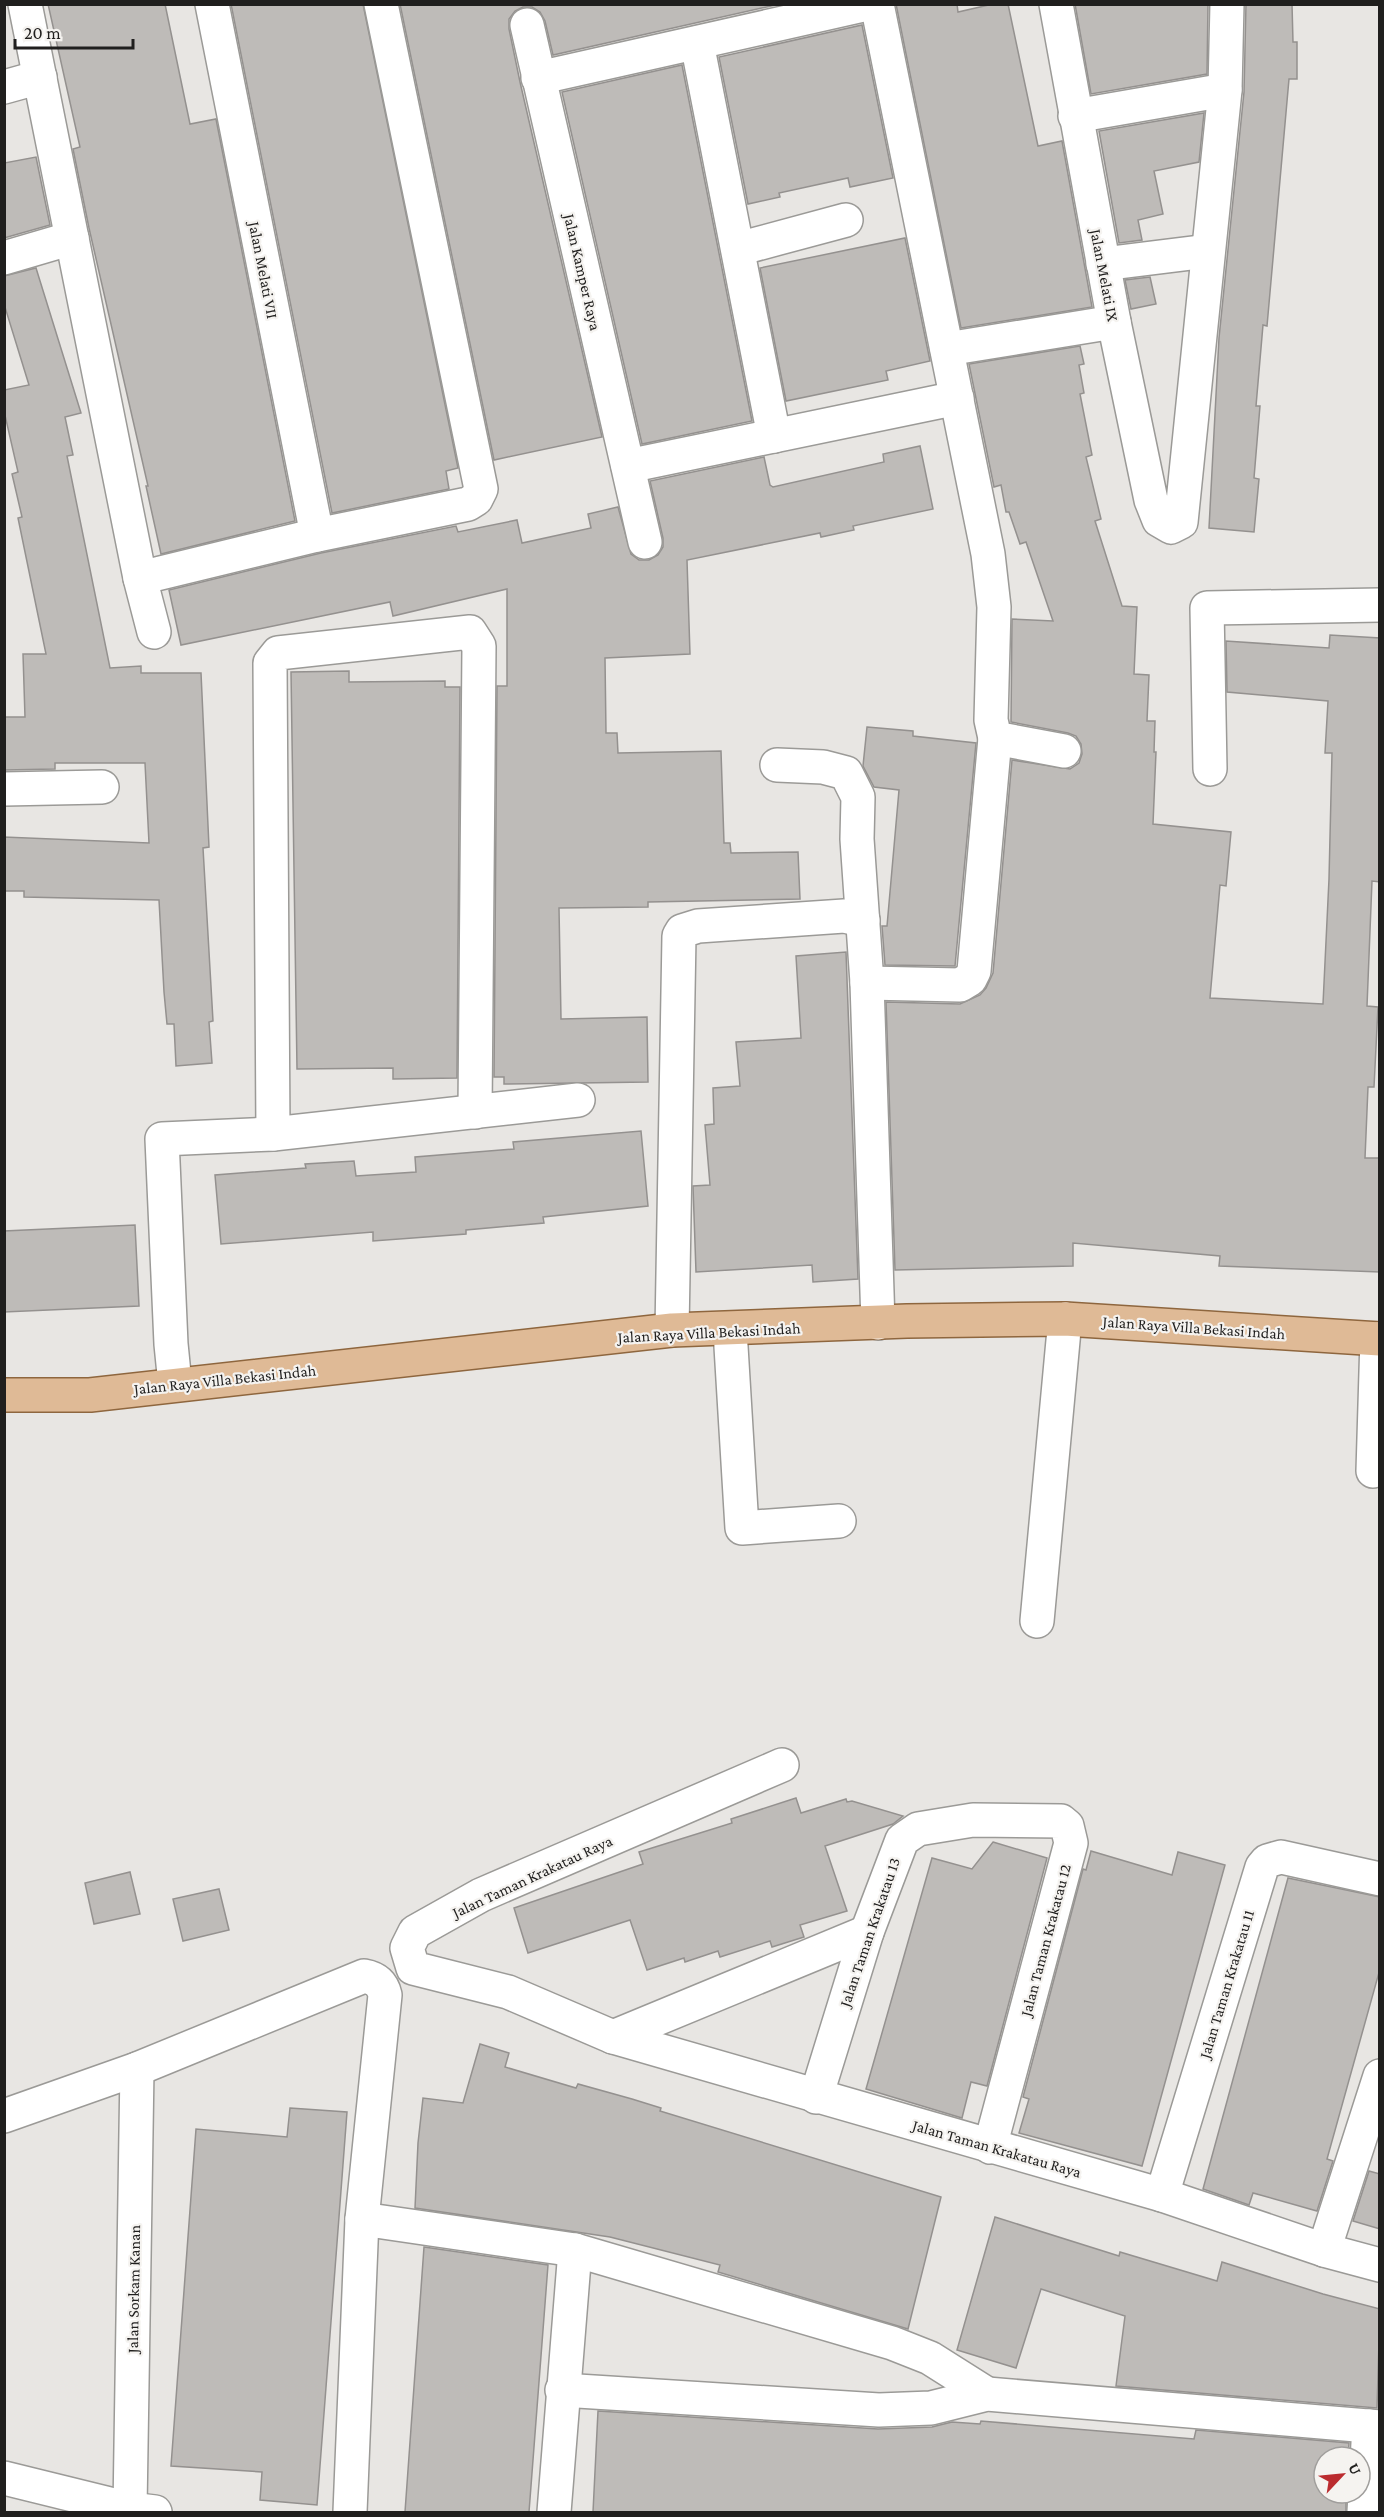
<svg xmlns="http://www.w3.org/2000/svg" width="1384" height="2517" viewBox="0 0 1384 2517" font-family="'Crimson Pro',serif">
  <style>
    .building { fill: #bebbb8; stroke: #94918f; stroke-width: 1.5 }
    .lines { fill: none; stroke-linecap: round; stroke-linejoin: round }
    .minor-casing { stroke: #9b9a97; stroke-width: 36 }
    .major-casing { stroke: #8e663e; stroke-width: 36 }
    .minor { stroke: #fff; stroke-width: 33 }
    .major { stroke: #dfba96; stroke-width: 33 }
    .labels { text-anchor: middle; stroke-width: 4.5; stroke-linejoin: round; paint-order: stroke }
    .street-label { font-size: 16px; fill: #201f1e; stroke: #f5f3f0 }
  </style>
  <rect width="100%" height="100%" fill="#e8e6e3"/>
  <g class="building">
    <polygon points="48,4 165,4 190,124 216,119 295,521 161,554 146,486 148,486 89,228 73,149 80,147"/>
    <polygon points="231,4 363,4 458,468 446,471 449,489 332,513"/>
    <polygon points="400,4 780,4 553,55 545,21 540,12 532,7 523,7 515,11 509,19 509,29 520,82 602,437 494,460"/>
    <polygon points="896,4 957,4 958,12 993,4 1008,4 1038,146 1062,141 1092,307 961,328"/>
    <polygon points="1075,4 1208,4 1207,74 1091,94"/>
    <polygon points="1246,4 1292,4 1293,42 1297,42 1297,79 1289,79 1267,326 1263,325 1256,406 1260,406 1254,478 1259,479 1254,532 1209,528 1219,338 1244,92"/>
    <polygon points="862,25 893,178 850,187 848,178 779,193 780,197 748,204 719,57"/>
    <polygon points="682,65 752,421 642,444 562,92"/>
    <polygon points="1204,113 1199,162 1154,171 1163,214 1138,220 1142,240 1119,243 1099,131"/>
    <polygon points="36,157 50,225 4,238 4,163"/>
    <polygon points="905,238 930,361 886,371 888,380 786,401 760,268"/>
    <polygon points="36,268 81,413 65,417 73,455 67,456 110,668 141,666 141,673 201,673 209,847 203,848 213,1021 209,1022 212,1063 176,1066 174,1024 167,1024 164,992 159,900 24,897 24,891 4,891 4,837 149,843 145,763 55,763 55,769 4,770 4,717 25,717 23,654 46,654 18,518 22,517 12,474 18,472 4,411 4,390 29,385 4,304 4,276"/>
    <polygon points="1150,277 1156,304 1131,309 1125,280"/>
    <polygon points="1080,346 1084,364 1079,365 1084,393 1080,394 1092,455 1086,457 1101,519 1095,521 1122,606 1137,607 1134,674 1149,675 1147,721 1155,721 1154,752 1156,752 1153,824 1231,832 1226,886 1220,885 1210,998 1323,1004 1329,879 1332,753 1325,753 1328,701 1227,692 1226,641 1329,648 1330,635 1380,638 1380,882 1372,881 1367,1006 1378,1007 1374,1087 1368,1087 1365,1158 1380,1158 1380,1272 1219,1266 1220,1256 1073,1243 1073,1266 895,1270 886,1002 960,1004 980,995 986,988 993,973 1012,760 1070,769 1079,763 1082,754 1081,744 1076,736 1068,733 1011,722 1012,619 1053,621 1026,542 1020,544 1009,512 1006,512 1001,485 994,487 969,364"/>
    <polygon points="920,446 933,509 853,526 854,530 821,537 820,533 687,560 690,654 605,658 606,733 617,733 618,753 721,751 724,843 730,843 731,853 798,852 800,899 648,902 648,907 559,908 561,1019 647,1017 648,1082 504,1084 504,1077 494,1077 497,686 507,686 507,589 393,616 390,602 181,645 169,590 321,553 456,526 458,532 517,520 522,543 591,528 588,514 618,507 631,554 639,560 649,560 658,555 663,547 663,538 650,481 764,457 770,485 773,487 884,462 883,454"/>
    <polygon points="349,671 349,682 445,681 445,687 460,687 457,1078 393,1079 393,1068 297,1069 291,672"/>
    <polygon points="867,727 913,731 913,736 976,743 955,966 885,965 882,926 887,926 899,790 874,787 863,766"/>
    <polygon points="846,952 858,1279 813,1282 812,1265 696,1272 693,1186 710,1185 705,1125 714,1124 713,1088 740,1086 736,1042 801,1038 796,956"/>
    <polygon points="641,1131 648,1206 543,1217 544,1223 466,1230 466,1234 373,1241 373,1232 221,1244 215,1175 306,1168 305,1164 354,1161 356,1176 416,1172 415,1157 514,1149 513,1142"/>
    <polygon points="135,1225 139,1306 4,1312 4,1231"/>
    <polygon points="796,1798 801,1813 846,1799 847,1802 852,1801 903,1816 893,1824 825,1846 847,1911 800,1925 804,1937 772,1947 770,1941 720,1957 718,1951 685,1962 684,1958 647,1970 630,1920 528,1953 514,1908 643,1864 639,1852 732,1823 731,1819"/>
    <polygon points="993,1842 1047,1858 987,2086 971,2082 962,2118 866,2089 932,1858 972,1869"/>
    <polygon points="1091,1851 1172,1875 1178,1852 1225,1865 1142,2166 1019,2133 1029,2099 1023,2097 1083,1869 1086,1870"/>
    <polygon points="130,1872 140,1914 94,1924 85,1883"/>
    <polygon points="1288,1878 1380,1897 1380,1969 1327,2159 1333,2161 1317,2211 1253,2193 1249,2205 1203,2189"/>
    <polygon points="219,1889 229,1930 183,1941 173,1899"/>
    <polygon points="480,2044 509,2053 505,2067 576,2088 578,2084 632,2099 661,2108 660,2111 941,2197 908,2329 718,2272 720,2265 610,2237 415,2208 418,2143 423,2098 463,2103"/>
    <polygon points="290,2108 347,2112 317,2505 260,2500 262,2472 171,2466 196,2129 287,2137"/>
    <polygon points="1369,2171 1380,2174 1380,2229 1353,2221"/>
    <polygon points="995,2217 1119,2256 1120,2252 1217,2281 1222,2262 1323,2294 1380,2309 1377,2408 1116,2386 1125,2316 1041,2289 1016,2368 957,2350"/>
    <polygon points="424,2247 548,2265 529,2512 405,2512"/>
    <polygon points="598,2411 878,2429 932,2427 952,2422 980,2424 981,2421 1194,2439 1196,2430 1349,2443 1348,2457 1324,2457 1324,2493 1346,2493 1346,2512 593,2512"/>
  </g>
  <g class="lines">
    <g class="minor-casing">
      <g id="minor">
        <polyline points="25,4 140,578 317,535 468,504 476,499 481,489 381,4"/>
        <polyline points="212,4 317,535"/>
        <polyline points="877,4 988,554 994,607 991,720 995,738 1064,751"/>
        <polyline points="1056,4 1114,322 1151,500 1159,520 1171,527 1181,522 1225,90 1227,4"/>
        <polyline points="527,25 645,542"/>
        <polyline points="697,43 774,436"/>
        <polyline points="538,78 868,4"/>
        <polyline points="4,87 40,77"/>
        <polyline points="1075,116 1225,90"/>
        <polyline points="738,249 846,220"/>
        <polyline points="4,258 72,238"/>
        <polyline points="1103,264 1208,251"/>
        <polyline points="947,349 1114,322"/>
        <polyline points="628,466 957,398"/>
        <polyline points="140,578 154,632"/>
        <polyline points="777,765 823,767 846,773 858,797 857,839 867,983 878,1323"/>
        <polyline points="1210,769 1207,608 1380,605"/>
        <polyline points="4,789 102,787"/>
        <polyline points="867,983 960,985 970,979 974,971 995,738"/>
        <polyline points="273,1134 270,663 278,653 470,632 479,646 475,1112"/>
        <polyline points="672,1330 679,936 682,931 698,926 844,916 863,920"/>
        <polyline points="730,1330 742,1528 839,1521"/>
        <polyline points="175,1384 171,1344 162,1139 273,1134 578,1100"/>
        <polyline points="1373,1471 1377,1339"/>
        <polyline points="1037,1621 1065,1319"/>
        <polyline points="782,1765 481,1895 415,1932 407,1948 413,1968 508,1992 613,2037 1162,2195 1324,2250 1380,2265"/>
        <polyline points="613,2037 867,1932"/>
        <polyline points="816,2097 867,1932 902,1840 918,1829 973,1820 1061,1821 1067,1826 1071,1843 990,2147"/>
        <path d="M4 2116 137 2069 364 1976C375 1978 382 1982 385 1995L362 2219 350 2512"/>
        <polyline points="1162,2195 1262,1867 1267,1861 1281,1857 1380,1879"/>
        <polyline points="362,2219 575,2250 892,2343 930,2358 987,2394"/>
        <polyline points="1324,2250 1380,2076"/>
        <polyline points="562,2390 879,2410 931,2408 987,2394 1380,2427"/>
        <polyline points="4,2478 130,2509 155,2512"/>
        <polyline points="130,2509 137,2069"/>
        <polyline points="554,2512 575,2250"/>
        <polyline points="1364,2512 1369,2426"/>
      </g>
    </g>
    <g class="major-casing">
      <polyline id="major" points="4,1395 90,1395 672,1330 907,1321 1065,1319 1380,1339"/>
    </g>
    <use href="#minor" class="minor"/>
    <use href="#major" class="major"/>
  </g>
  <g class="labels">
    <g class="street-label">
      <text transform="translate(264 270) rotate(79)" y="6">Jalan Melati VII</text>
      <text transform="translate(583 272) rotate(77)" y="6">Jalan Kamper Raya</text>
      <text transform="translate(1105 275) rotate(79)" y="6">Jalan Melati IX</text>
      <text transform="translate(1194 1327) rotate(4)" y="6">Jalan Raya Villa Bekasi Indah</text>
      <text transform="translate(709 1332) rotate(-3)" y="6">Jalan Raya Villa Bekasi Indah</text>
      <text transform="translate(225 1379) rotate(-6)" y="6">Jalan Raya Villa Bekasi Indah</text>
      <text transform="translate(532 1876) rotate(-25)" y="6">Jalan Taman Krakatau Raya</text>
      <text transform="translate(869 1932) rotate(-71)" y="6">Jalan Taman Krakatau 13</text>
      <text transform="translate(1045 1940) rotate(-75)" y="6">Jalan Taman Krakatau 12</text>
      <text transform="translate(1226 1984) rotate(-73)" y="6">Jalan Taman Krakatau 11</text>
      <text transform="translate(997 2148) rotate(16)" y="6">Jalan Taman Krakatau Raya</text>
      <text transform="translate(133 2289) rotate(-89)" y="6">Jalan Sorkam Kanan</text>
    </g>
  </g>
  <rect width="1384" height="2517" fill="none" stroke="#201f1e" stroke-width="12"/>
  <g transform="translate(1342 2475) rotate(64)"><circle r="28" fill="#f5f3f0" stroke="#a09e9c" stroke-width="1.5"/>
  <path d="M0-4.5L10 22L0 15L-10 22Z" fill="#bb2b2f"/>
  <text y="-9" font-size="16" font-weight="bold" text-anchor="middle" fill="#201f1e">U</text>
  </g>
  <path d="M15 39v9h118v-9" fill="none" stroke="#201f1e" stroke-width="3"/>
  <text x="24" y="39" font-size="18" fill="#201f1e" stroke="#f5f3f0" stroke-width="4.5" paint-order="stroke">20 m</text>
</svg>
